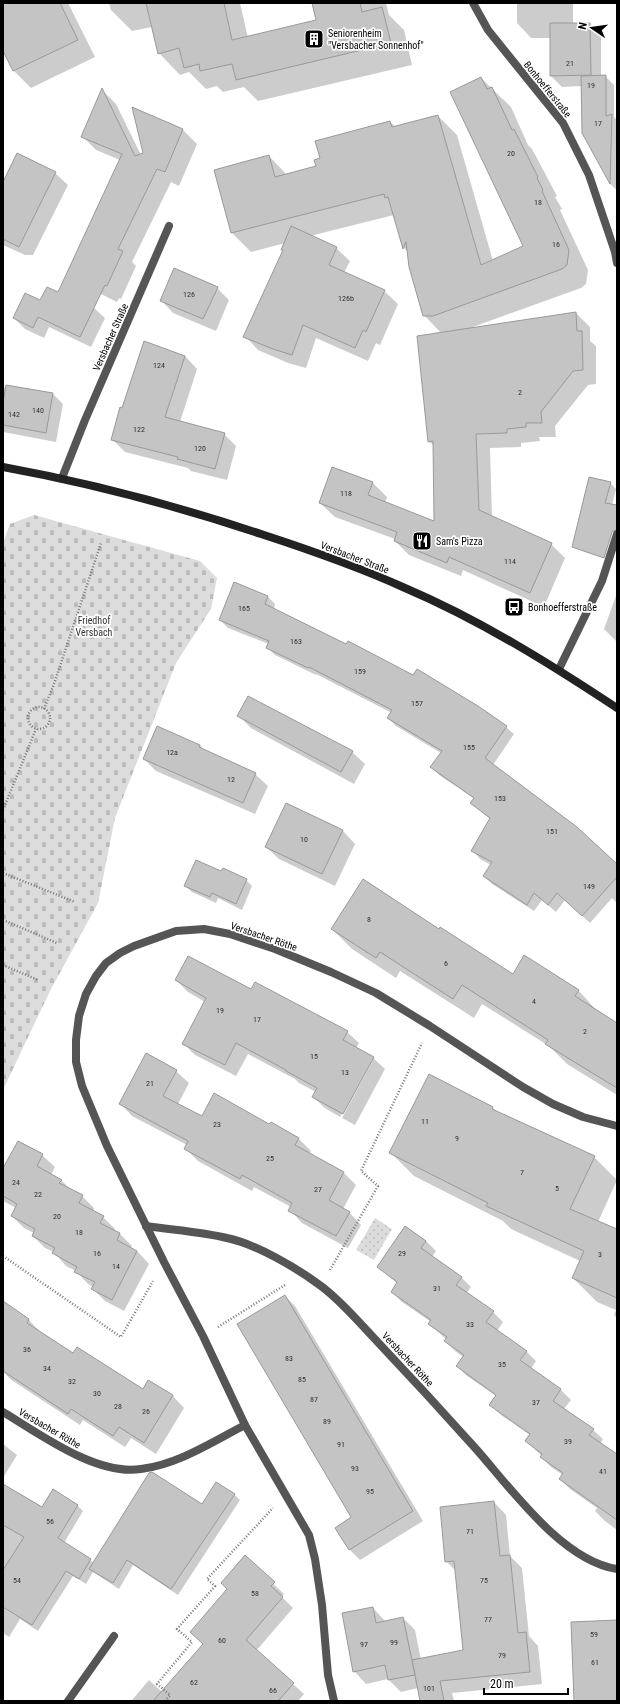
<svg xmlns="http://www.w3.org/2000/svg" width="620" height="1704" viewBox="0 0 620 1704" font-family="'Roboto Condensed',sans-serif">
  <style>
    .grass { fill: url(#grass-dots) }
    .cemetery { fill: url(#cemetery-stones) }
    .shadow { fill: #0003 }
    .building { fill: #c4c4c4; stroke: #999 }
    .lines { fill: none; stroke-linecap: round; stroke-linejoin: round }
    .path { stroke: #777; stroke-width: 2.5; stroke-dasharray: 1 2; stroke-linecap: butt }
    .service { stroke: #555; stroke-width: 8 }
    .minor { stroke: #555; stroke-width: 8 }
    .secondary { stroke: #222; stroke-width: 8 }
    .labels { text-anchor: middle; stroke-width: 3.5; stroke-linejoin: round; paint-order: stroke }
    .number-label { font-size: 8px; fill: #313131 }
    .poi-label { font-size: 10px; fill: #000; stroke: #fff; text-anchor: start }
    .street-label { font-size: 10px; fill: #000; stroke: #fff }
    .park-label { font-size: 10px; fill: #333; stroke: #fff }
  </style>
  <defs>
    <pattern id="grass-dots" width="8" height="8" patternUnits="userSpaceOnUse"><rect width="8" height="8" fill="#dcdcdc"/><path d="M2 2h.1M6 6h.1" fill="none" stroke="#bbb" stroke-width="1.8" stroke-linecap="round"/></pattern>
    <pattern id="cemetery-stones" width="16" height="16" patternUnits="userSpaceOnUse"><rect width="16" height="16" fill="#dcdcdc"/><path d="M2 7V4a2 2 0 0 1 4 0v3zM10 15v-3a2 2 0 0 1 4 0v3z" fill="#bbb"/></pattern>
  </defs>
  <rect width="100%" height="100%" fill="#fff"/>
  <polygon class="grass" points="375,1218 392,1229 374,1260 356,1250"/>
  <polygon class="cemetery" points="34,515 200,561 217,578 211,609 176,663 115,818 98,903 50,991 3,1090 3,543 10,524"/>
  <g class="shadow">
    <polygon points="4,3 68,3 95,57 31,88 14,71 3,49 3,4"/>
    <polygon points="109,3 240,3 248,38 317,21 313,3 386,3 389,15 404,30 412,65 258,101 244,87 223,92 217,86 206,89 189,72 180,75 159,53 152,27 132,31 111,10"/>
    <polygon points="517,3 573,3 573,24 590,24 601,35 601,77 605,76 614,85 614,117 617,120 617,190 610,184 583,132 582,86 562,87 551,76 551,38 531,38 517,23"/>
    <polygon points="481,78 511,107 528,145 532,149 557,196 555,197 562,209 560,210 588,270 586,284 581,288 470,328 576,313 590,327 590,341 596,346 596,384 588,385 555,426 556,437 539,437 540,441 521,443 521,447 490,448 492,518 551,544 565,558 544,607 463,570 461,576 409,555 395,541 395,539 335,517 320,503 333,469 373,483 387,497 385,503 435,523 434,446 429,441 442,334 424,315 408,252 404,248 394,215 310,236 336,248 350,261 344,273 384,291 398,304 380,345 376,343 368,361 316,338 306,368 288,363 258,350 245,336 284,251 282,249 285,243 251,252 232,233 269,156 287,175 317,167 321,158 390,122 396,127 438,116 457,135 493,261 525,247"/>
    <polygon points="102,90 116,104 141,155 144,154 134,109 183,130 197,144 179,186 171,182 132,262 136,266 121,299 119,298 117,302 83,285 120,160 96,150 82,136"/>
    <polygon points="55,173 68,185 33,255 25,255 3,245 3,184"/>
    <polygon points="217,288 229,300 216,331 173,313 161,300"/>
    <polygon points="41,302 94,308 105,318 91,347 49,327 44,338 25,329 14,318"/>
    <polygon points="144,343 185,356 197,369 180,422 224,434 236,446 227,480 191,471 188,468 125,452 113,440"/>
    <polygon points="3,388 53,394 63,404 56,442 3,432"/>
    <polygon points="590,478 610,483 616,489 609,517"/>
    <polygon points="235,584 268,597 275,604 274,609 506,727 514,734 493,765 617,865 617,903 612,898 590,923 565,900 556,912 542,900 534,911 492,884 484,876 491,865 480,859 473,851 490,819 471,803 475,799 439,775 432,767 441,753 396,726 388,718 392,713 316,674 316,675 275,655 267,647 269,644 228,628 220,620"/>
    <polygon points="617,593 617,642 604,629"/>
    <polygon points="239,716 352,752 365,764 354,784 251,728"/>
    <polygon points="200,745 205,751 255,774 268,786 255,814 156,771 144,759"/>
    <polygon points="286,805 343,831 355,844 335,886 279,859 266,847"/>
    <polygon points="222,873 246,880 252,886 242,910 218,898 216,903 192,892 185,886"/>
    <polygon points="332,929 439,930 513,975 525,957 579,991 598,1012 617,1024 617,1095 567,1064 549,1046 482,1004 474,1018 400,971 396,978 352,949"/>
    <polygon points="176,980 251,991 347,1032 359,1043 356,1048 373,1058 385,1069 355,1125 342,1118 373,1060 371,1060 340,1117 325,1108 313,1097 316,1092 299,1083 295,1079 248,1054 236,1076 195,1055 183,1043 205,1002 188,992"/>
    <polygon points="176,1071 189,1083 178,1104 202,1117 270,1125 271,1123 299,1139 311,1151 309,1154 344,1173 356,1185 343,1209 349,1212 361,1225 348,1248 302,1223 290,1210 291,1207 254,1187 252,1191 198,1161 185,1148 187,1145 132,1116 120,1103"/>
    <polygon points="493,1108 496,1112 594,1157 617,1180 598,1222 617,1230 617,1318 614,1315 616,1310 597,1302 573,1278 580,1261 511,1229 503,1221 414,1176 391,1153"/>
    <polygon points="42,1155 55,1167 51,1175 61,1180 71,1190 82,1196 94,1208 93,1212 103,1217 115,1229 114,1231 120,1234 132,1246 131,1248 137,1251 149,1264 124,1311 105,1301 92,1288 93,1287 88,1284 76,1271 66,1266 54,1252 45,1248 33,1236 34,1233 24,1228 12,1216 16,1208 3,1201 3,1170"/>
    <polygon points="405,1227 426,1241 436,1251 432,1257 461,1277 471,1287 466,1294 493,1312 503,1322 497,1331 526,1351 536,1361 531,1369 561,1390 571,1400 564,1409 593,1430 603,1439 600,1444 617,1455 617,1530 605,1521 595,1511 597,1508 570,1489 560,1479 563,1475 551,1467 541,1457 542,1456 526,1441 530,1435 501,1415 491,1405 496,1396 467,1376 457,1366 463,1357 455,1351 445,1341 446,1339 429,1324 431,1322 402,1302 392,1292 397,1283 378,1267"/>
    <polygon points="285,1296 295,1306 423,1521 360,1560 350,1550 352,1517"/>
    <polygon points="3,1302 29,1320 40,1332 73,1355 143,1390 173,1396 184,1408 156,1454 131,1438 125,1447 83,1420 80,1425 10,1379 3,1371"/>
    <polygon points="3,1444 17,1455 3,1478"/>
    <polygon points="3,1485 42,1509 77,1505 83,1511 64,1543 94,1563 202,1505 234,1494 240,1500 178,1595 133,1565 119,1589 93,1572 86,1584 73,1576 38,1631 20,1619 9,1637 3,1633"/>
    <polygon points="494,1502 506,1515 510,1556 522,1568 529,1636 538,1646 542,1684 452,1693 454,1701 421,1701 418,1688 401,1692 388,1679 366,1684 354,1671 373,1608 386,1622 403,1618 415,1630 421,1660 464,1651 456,1571 446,1561"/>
    <polygon points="245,1557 284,1594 282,1597 293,1608 256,1651 304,1694 298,1701 131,1701 149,1680 162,1692 204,1644"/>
  </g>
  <g class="building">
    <polygon points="3,3 60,3 78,40 13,71 3,51"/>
    <polygon points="146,3 224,3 232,40 316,20 312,3 360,3 362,12 382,7 391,43 236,80 232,64 200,71 199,64 184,68 179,48 158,54"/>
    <polygon points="550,23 590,23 591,75 550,76"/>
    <polygon points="606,75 606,116 612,114 610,184 582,133 581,76"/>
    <polygon points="481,77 487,89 492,87 512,130 514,129 538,177 537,178 543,190 542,191 569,250 567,265 562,269 433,316 423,316 409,267 406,242 403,249 388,197 385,198 384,194 231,233 214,170 269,155 275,177 316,166 314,160 320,158 315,141 390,121 392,127 438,115 481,265 523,246 450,92"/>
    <polygon points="102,88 135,156 143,153 132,107 183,129 165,172 157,169 118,249 123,251 107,286 105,285 80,337 38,317 33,328 13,318 25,293 40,300 47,287 58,292 122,154 81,137"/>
    <polygon points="17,153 56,172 19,247 3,239 3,182"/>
    <polygon points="291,226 337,247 329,265 385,290 366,332 363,330 355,348 303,325 292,355 273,349 243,337 283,250 281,250"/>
    <polygon points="174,268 218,287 203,319 160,301"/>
    <polygon points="576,312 577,331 582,331 583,370 573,371 541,412 542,423 526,423 526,427 507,429 507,433 476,434 479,510 552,543 530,593 449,557 447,563 394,541 397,532 319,503 332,467 373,482 368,495 434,521 433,441 428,442 417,336"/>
    <polygon points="144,341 185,356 165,417 225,433 215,469 177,459 178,457 111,440 120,407 122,408"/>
    <polygon points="6,385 53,393 46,433 3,425 3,403"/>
    <polygon points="589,477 611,482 605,503 617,505 617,529 612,532 604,558 572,547"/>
    <polygon points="234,582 268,596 265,604 346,644 348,641 413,675 417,669 478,706 507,726 485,758 577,827 617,864 617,877 582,916 557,893 548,905 534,893 527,905 483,876 492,862 471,851 490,818 470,803 474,798 430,767 442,751 387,718 392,710 309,667 308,668 266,648 269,641 219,620"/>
    <polygon points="248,696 353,751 341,772 237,716"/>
    <polygon points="157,726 200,745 199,747 256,773 243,803 143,759"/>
    <polygon points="286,803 343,830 322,874 265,847"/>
    <polygon points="196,860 221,871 223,868 247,879 236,904 212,893 210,897 184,886"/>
    <polygon points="363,879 439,929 440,927 513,974 524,955 579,990 575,996 617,1023 617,1088 545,1044 548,1040 462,985 453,999 380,952 376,958 331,929"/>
    <polygon points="188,956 251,989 255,982 348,1031 343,1040 374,1057 343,1114 312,1097 317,1088 286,1071 286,1070 236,1043 225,1065 182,1044 206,998 175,980"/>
    <polygon points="146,1053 177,1070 163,1096 202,1116 214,1093 269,1124 271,1122 299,1138 295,1145 344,1172 329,1200 350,1212 336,1236 288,1211 292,1203 242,1175 240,1179 184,1149 188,1141 119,1104"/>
    <polygon points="429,1074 493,1107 492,1109 595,1156 570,1209 617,1229 617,1298 572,1278 584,1251 486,1206 488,1203 389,1153"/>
    <polygon points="18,1141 43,1154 37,1166 62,1180 59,1183 83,1195 79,1203 104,1216 100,1223 120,1233 117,1240 137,1251 112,1300 91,1289 95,1282 74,1272 77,1267 52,1253 55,1248 32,1236 35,1229 11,1216 17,1204 3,1196 3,1168"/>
    <polygon points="405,1226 426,1241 421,1248 462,1277 456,1285 494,1311 486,1322 527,1351 520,1360 561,1389 553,1401 594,1429 589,1435 617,1454 617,1520 559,1479 563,1473 540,1457 542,1454 525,1441 530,1434 489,1405 496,1395 456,1366 464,1355 444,1341 447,1337 428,1324 431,1320 391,1292 397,1282 377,1267"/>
    <polygon points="285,1295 413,1511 349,1550 335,1528 351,1517 237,1324"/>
    <polygon points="3,1301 29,1319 27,1323 73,1353 77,1347 143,1389 148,1380 173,1395 144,1443 119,1427 113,1436 71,1409 68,1414 3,1371"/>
    <polygon points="152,1472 202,1504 216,1482 235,1494 171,1589 127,1560 113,1583 89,1569 149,1473"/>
    <polygon points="3,1484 42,1507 53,1489 78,1505 58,1538 91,1559 79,1579 66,1571 32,1625 3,1607 3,1570 24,1537 3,1525"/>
    <polygon points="494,1501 500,1556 510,1555 518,1633 526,1632 530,1672 440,1681 444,1701 420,1701 412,1660 463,1650 454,1561 445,1562 440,1507"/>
    <polygon points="245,1555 275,1582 271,1586 283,1597 246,1640 294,1683 278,1701 153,1701 203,1644 190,1632 227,1589 221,1583"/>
    <polygon points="373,1607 376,1623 403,1617 415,1675 388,1680 385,1665 353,1672 342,1613"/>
    <polygon points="617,1620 617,1701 574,1701 571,1622"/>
  </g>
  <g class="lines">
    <g class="path">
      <circle cx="39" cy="718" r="11"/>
      <polyline points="44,709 54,684 101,543"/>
      <polyline points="3,810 36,729"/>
      <polyline points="3,873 75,902"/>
      <polyline points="3,920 57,943"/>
      <polyline points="3,965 38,980"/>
      <polyline points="3,1256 121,1337 153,1281"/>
      <polyline points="330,1270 378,1186 361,1171 422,1043"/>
      <polyline points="218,1327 285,1285"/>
      <polyline points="165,1701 170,1695 157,1684 192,1642 177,1629 215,1586 207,1579 273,1508"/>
    </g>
    <polyline class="service" points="68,1701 114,1636"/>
    <g class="minor">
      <polyline points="473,3 488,30 563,123 589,175 615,252 617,263"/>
      <polyline points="62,478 85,420 169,226"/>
      <polyline points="559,669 602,581 617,534"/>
      <path d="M146 1226C173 1230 201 1232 227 1238 256 1244 297 1268 321 1286 340 1300 356 1319 373 1337 408 1374 443 1412 477 1450 512 1490 563 1561 617 1569"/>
      <path d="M3 1412C40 1434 96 1476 141 1469 179 1464 212 1442 245 1425"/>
      <polyline points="334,1701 328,1675 322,1605 315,1559 309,1535 245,1425 203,1336 164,1262 107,1146 82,1086 76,1062 76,1040 79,1016 86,994 96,976 106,963 120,953 134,946 176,931 204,929 230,934 275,949 331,972 376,993 430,1026 523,1087 553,1104 583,1117 617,1126"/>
    </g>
    <path class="secondary" d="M3 467C91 483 177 506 261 534 310 550 359 567 405 588 480 620 549 663 617 708"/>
  </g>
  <defs>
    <g id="building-square" transform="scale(1)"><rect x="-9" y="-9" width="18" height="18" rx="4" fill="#000" stroke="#fff"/><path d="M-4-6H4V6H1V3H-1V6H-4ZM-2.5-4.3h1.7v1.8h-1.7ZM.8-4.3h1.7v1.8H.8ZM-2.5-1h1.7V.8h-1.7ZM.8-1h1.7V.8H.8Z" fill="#fff"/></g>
    <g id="restaurant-square" transform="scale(1)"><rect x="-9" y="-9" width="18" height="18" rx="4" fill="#000" stroke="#fff"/><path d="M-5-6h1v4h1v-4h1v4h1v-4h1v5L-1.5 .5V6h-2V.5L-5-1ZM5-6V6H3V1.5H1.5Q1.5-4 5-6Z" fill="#fff"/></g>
    <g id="bus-square" transform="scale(1)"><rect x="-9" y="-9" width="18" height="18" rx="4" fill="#000" stroke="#fff"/><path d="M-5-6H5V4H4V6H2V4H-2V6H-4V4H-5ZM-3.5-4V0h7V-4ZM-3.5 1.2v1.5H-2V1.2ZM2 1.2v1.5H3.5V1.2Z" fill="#fff"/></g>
  </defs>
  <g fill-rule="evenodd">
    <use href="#building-square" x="314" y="39"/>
    <use href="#restaurant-square" x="422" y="541"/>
    <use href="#bus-square" x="514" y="607"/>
  </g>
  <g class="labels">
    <g class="number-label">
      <text x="570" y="66">21</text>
      <text x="591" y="88">19</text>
      <text x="598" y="126">17</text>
      <text x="511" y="156">20</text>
      <text x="538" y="205">18</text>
      <text x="556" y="247">16</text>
      <text x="189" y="297">126</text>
      <text x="346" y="301">126b</text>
      <text x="159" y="368">124</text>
      <text x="520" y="395">2</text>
      <text x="38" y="413">140</text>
      <text x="14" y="417">142</text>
      <text x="139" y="432">122</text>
      <text x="200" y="451">120</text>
      <text x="346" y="496">118</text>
      <text x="510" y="564">114</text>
      <text x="244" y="611">165</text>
      <text x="296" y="644">163</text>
      <text x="360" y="674">159</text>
      <text x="417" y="706">157</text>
      <text x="469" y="750">155</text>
      <text x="172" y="755">12a</text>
      <text x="231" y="782">12</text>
      <text x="500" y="801">153</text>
      <text x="552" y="834">151</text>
      <text x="304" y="842">10</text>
      <text x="589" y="889">149</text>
      <text x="369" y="922">8</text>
      <text x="446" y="966">6</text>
      <text x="534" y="1004">4</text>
      <text x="220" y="1013">19</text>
      <text x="257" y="1022">17</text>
      <text x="585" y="1034">2</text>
      <text x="314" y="1059">15</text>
      <text x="345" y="1075">13</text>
      <text x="150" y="1086">21</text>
      <text x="425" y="1124">11</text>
      <text x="217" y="1127">23</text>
      <text x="457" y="1141">9</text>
      <text x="270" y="1161">25</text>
      <text x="522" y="1175">7</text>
      <text x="16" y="1185">24</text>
      <text x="557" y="1191">5</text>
      <text x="318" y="1192">27</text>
      <text x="38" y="1197">22</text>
      <text x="57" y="1219">20</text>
      <text x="79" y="1235">18</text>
      <text x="97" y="1256">16</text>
      <text x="402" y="1256">29</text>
      <text x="600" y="1257">3</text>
      <text x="116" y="1269">14</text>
      <text x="437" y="1291">31</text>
      <text x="470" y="1327">33</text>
      <text x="27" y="1352">36</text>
      <text x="289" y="1361">83</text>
      <text x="502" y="1367">35</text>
      <text x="47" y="1371">34</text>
      <text x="302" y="1382">85</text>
      <text x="72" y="1384">32</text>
      <text x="97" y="1396">30</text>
      <text x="314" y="1402">87</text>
      <text x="536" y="1405">37</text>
      <text x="118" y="1409">28</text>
      <text x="146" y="1414">26</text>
      <text x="327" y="1424">89</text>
      <text x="568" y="1444">39</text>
      <text x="341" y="1447">91</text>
      <text x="355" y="1471">93</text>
      <text x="603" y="1474">41</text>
      <text x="370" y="1494">95</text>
      <text x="50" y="1524">56</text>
      <text x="470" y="1534">71</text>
      <text x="17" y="1583">54</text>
      <text x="484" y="1583">75</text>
      <text x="255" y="1596">58</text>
      <text x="488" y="1622">77</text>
      <text x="594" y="1637">59</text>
      <text x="222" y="1643">60</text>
      <text x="394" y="1645">99</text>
      <text x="364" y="1647">97</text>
      <text x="502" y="1658">79</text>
      <text x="595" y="1665">61</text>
      <text x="194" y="1685">62</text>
      <text x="429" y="1691">101</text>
      <text x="273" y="1693">66</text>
    </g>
    <g class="poi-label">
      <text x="328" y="37">Seniorenheim<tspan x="328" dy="12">"Versbacher Sonnenhof"</tspan></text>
      <text x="436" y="545">Sam's Pizza</text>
      <text x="528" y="611">Bonhoefferstraße</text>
    </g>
    <g class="street-label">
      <text transform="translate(548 89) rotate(51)" y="4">Bonhoefferstraße</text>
      <text transform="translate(110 337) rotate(-66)" y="4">Versbacher Straße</text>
      <text transform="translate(355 557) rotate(21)" y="4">Versbacher Straße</text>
      <text transform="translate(264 936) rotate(19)" y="4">Versbacher Röthe</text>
      <text transform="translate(408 1359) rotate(47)" y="4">Versbacher Röthe</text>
      <text transform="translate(50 1428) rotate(30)" y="4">Versbacher Röthe</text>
    </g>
    <g class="park-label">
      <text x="94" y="624">Friedhof<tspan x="94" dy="12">Versbach</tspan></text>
    </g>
  </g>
  <rect width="620" height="1704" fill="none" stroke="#000000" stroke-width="8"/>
  <g transform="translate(592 28) rotate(283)" stroke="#ffffff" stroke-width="3" paint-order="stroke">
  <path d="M0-3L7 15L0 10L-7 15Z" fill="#000000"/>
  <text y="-6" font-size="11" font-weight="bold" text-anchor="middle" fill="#000000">N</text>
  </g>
  <path d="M484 1688v6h84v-6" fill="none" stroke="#000000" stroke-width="2"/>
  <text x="490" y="1688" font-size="12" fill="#000000" stroke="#ffffff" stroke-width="3" paint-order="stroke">20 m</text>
</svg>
